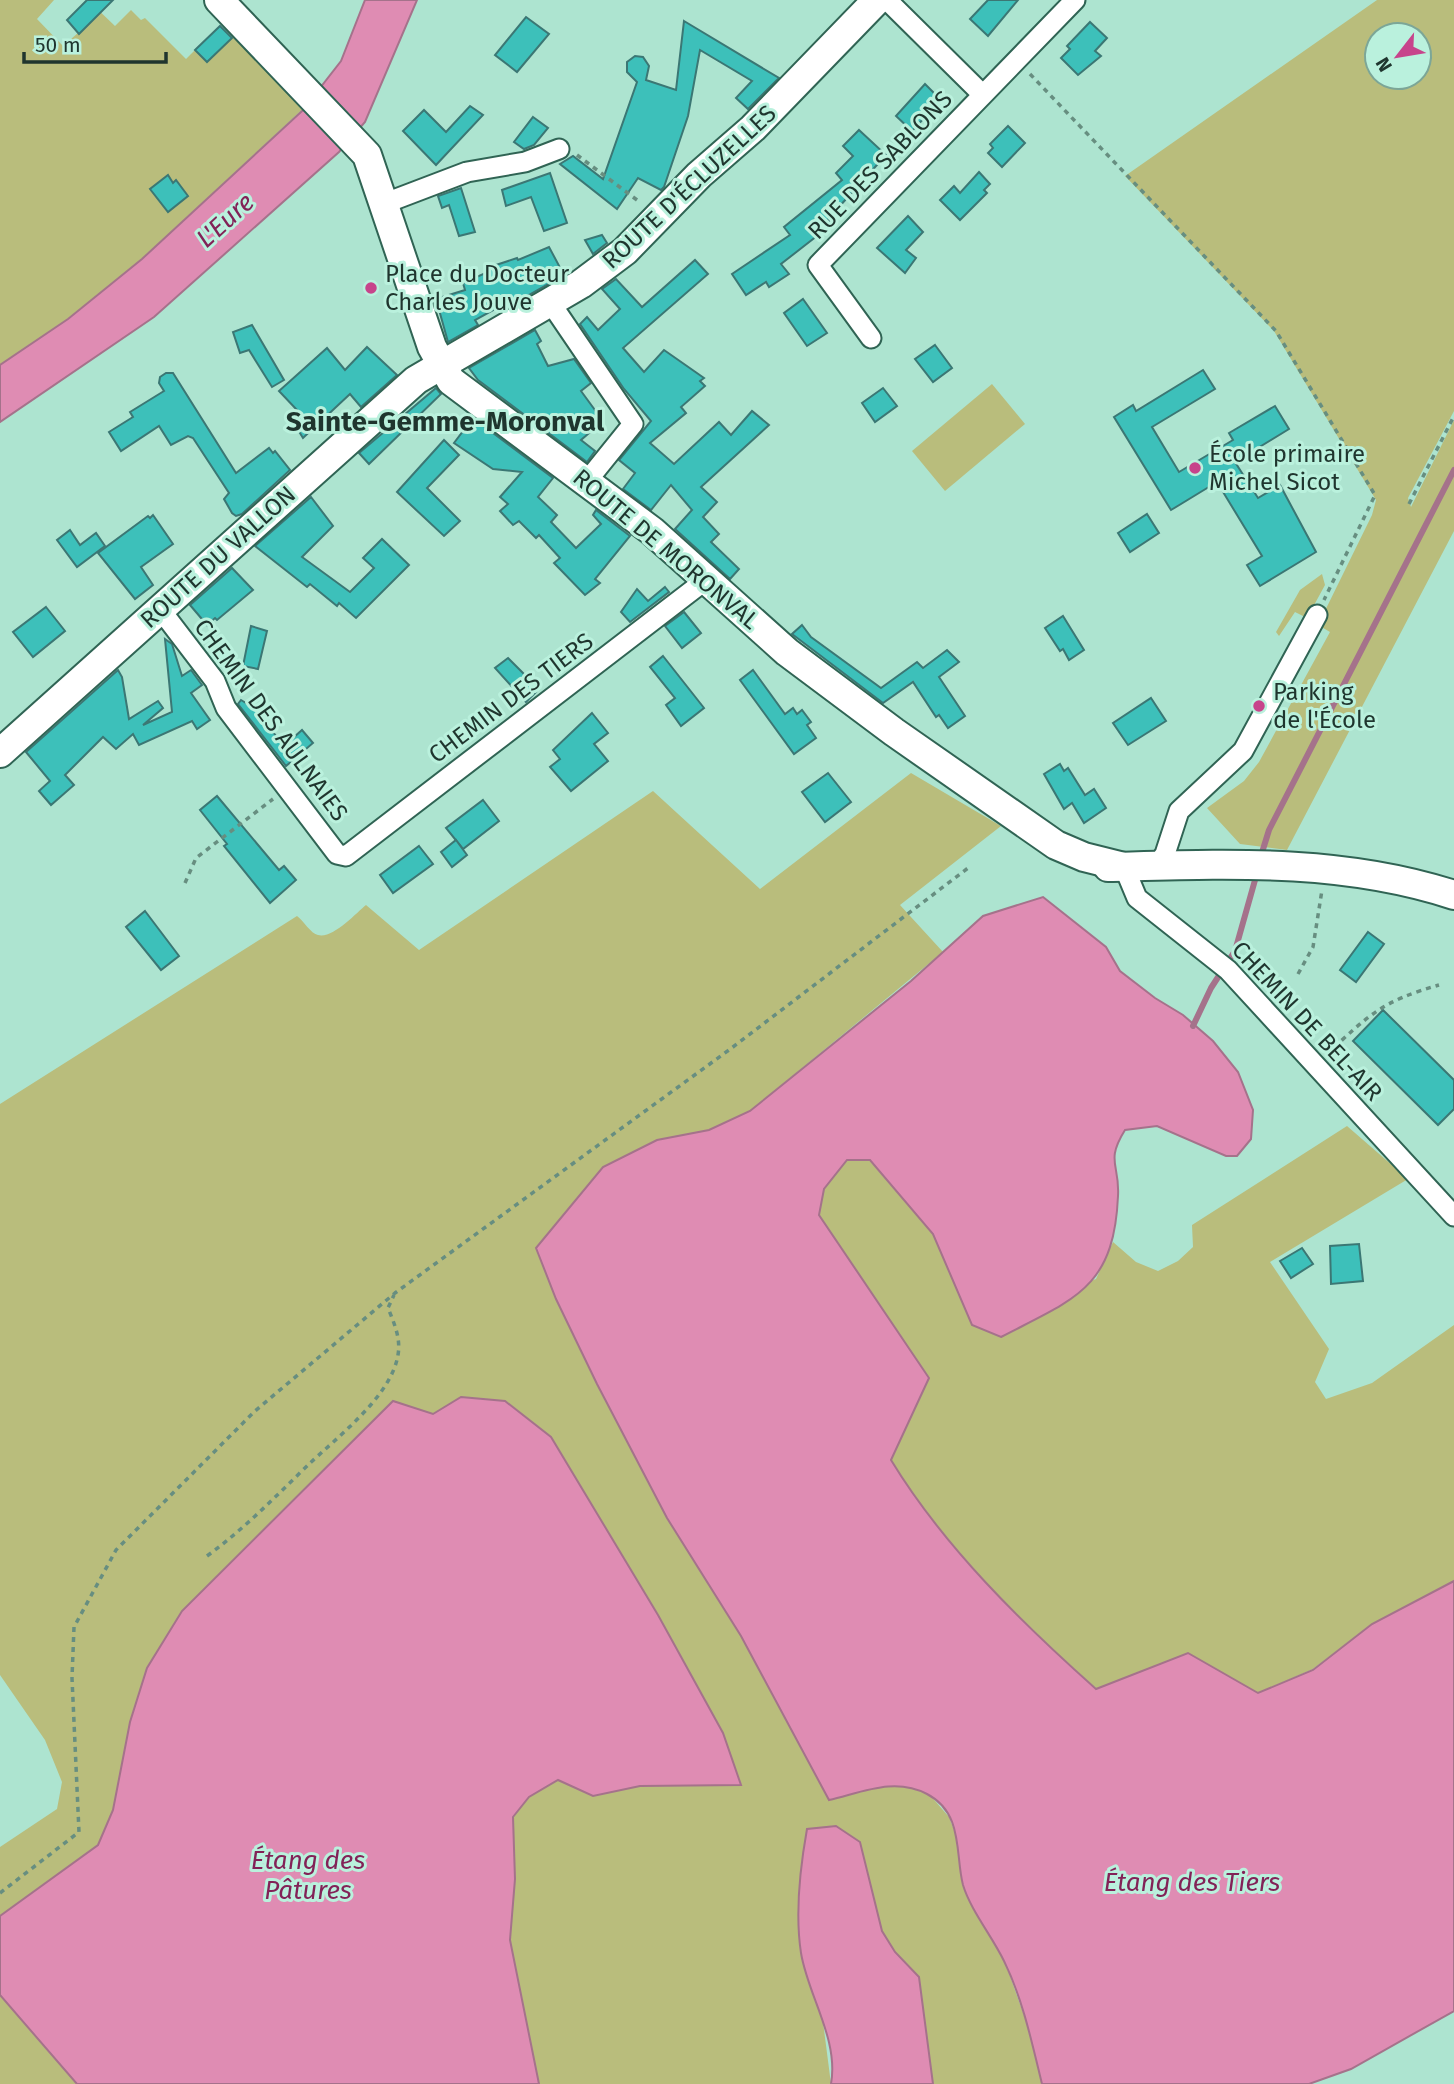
<svg xmlns="http://www.w3.org/2000/svg" width="1454" height="2084" viewBox="0 0 1454 2084" font-family="'Fira Sans',sans-serif">
  <style>
    .green { fill: #b9bd7c; fill-rule: evenodd }
    .water { fill: #df8cb3; stroke: #a5728b; stroke-width: 2 }
    .lines { fill: none; stroke-linecap: round; stroke-linejoin: round }
    .stream { stroke: #a5728b; stroke-width: 6 }
    .building { fill: #3dc0ba; stroke: #3b7774; stroke-width: 2 }
    .street-casing { stroke: #306454; stroke-width: 23 }
    .secondary-casing { stroke: #306454; stroke-width: 32 }
    .path { stroke: #678e80; stroke-width: 3.5; stroke-dasharray: 5 5; stroke-linecap: butt }
    .street { stroke: #fff; stroke-width: 19 }
    .secondary { stroke: #fff; stroke-width: 28 }
    .poi-dot { fill: #c7448b; stroke: #baf1dd; stroke-width: 2.5 }
    .labels { text-anchor: middle; stroke-width: 6; stroke-linejoin: round; paint-order: stroke }
    .street-label { font-size: 24px; fill: #1f352e; stroke: #baf1dd }
    .poi-label { font-size: 24px; fill: #1f352e; stroke: #baf1dd; text-anchor: start }
    .water-label { font-size: 26px; font-style: italic; fill: #822257; stroke: #baf1dd }
    .quarter-label { font-size: 28px; font-weight: bold; fill: #1f352e; stroke: #baf1dd }
  </style>
  <rect width="100%" height="100%" fill="#ade4d0"/>
  <g class="green">
    <polygon points="0,0 54,0 37,19 63,46 94,19 92,4 115,26 131,10 141,20 145,18 186,59 195,50 207,62 236,34 306,106 142,259 68,319 0,365"/>
    <path d="M1377 0H1454V411L1408 498 1411 507 1454 420V531L1287 850 1240 844 1207 808 1244 781 1259 762 1330 632 1318 625 1372 515 1376 500 1274 331 1125 176ZM1377 35H1419V77H1377Z"/>
    <polygon points="992,384 1025,424 945,491 912,451"/>
    <polygon points="1322,574 1325,585 1307,618 1295,612 1279,636 1276,632 1300,590"/>
    <path d="M911 773 1001 826 900 905 943 952 750 1111 709 1130 657 1140 556 1299 667 1518 741 1636 794 1733 930 1795 949 1817 959 1843 963 1885 1005 1962 1026 2021 1042 2084H933L919 1977 894 1952 882 1931 860 1842 801 1953 823 2022 831 2084H539L510 1940 515 1879 513 1817 529 1797 558 1780 593 1796 640 1786 741 1784 723 1733 658 1615 551 1437 505 1401 461 1397 433 1414 130 1722 113 1810 98 1845 0 1916V1847L57 1809 62 1782 45 1740 0 1675V1104L297 916C303 920 311 934 318 935 333 939 356 913 366 905L419 950 653 791 760 889Z"/>
    <path d="M1347 1126 1408 1179 1270 1262 1329 1349 1315 1382 1326 1399 1372 1383 1454 1325V1581L1372 1624 1313 1669 1258 1693 1188 1653 1097 1689C1021 1622 944 1547 891 1460L929 1378 818 1215 824 1189 847 1160H870L933 1234 972 1324 1096 1279 1113 1242 1136 1262 1158 1271 1178 1261 1193 1247 1192 1225Z"/>
    <polygon points="0,1995 74,2078 77,2084 0,2084"/>
  </g>
  <g class="water">
    <polygon points="365,0 417,0 365,122 339,152 154,317 0,422 0,365 68,319 142,259 302,111 341,61"/>
    <path d="M1043 897 1106 947 1120 971 1155 998 1183 1015 1213 1041 1238 1072 1253 1110 1251 1139 1237 1156H1226L1157 1126 1125 1130C1105 1162 1120 1164 1118 1196 1114 1289 1074 1299 1001 1337L972 1325 933 1234 870 1160H847L824 1189 819 1215 929 1378 891 1460C944 1547 1021 1622 1096 1689L1188 1653 1258 1693 1313 1670 1372 1624 1454 1581V2011L1351 2069 1309 2084H1042C1032 2043 1023 2000 1004 1961 992 1936 971 1911 963 1885 955 1855 964 1813 927 1794 895 1777 863 1792 829 1800L741 1636 667 1518 597 1384 556 1299 536 1248 603 1167 657 1140 709 1130 750 1111 911 981 983 916Z"/>
    <polygon points="461,1397 505,1401 551,1437 658,1615 723,1733 741,1785 640,1786 593,1796 558,1780 529,1797 513,1817 515,1879 510,1940 539,2084 77,2084 0,1995 0,1916 98,1845 113,1810 130,1722 147,1668 182,1611 393,1401 433,1414"/>
    <path d="M836 1826 860 1842 882 1931 895 1952 919 1977 933 2084H831C839 2039 808 1996 801 1953 795 1914 800 1868 807 1829Z"/>
  </g>
  <g class="lines">
    <g class="stream">
      <polyline points="1260,859 1269,830 1454,470"/>
      <polyline points="1193,1026 1211,988 1235,951 1257,873"/>
    </g>
  </g>
  <g class="building">
    <polygon points="87,0 113,0 79,34 67,20"/>
    <polygon points="988,0 1018,0 988,36 970,19"/>
    <polygon points="526,17 549,34 517,72 495,55"/>
    <polygon points="684,21 779,78 748,109 736,98 752,81 700,50 688,116 664,187 661,190 638,178 617,209 560,164 573,156 603,179 637,82 627,72 627,62 635,56 643,57 649,66 646,80 676,90"/>
    <polygon points="1090,22 1107,38 1095,51 1101,56 1078,75 1061,58 1070,49 1067,46"/>
    <polygon points="220,26 232,38 207,62 195,50"/>
    <polygon points="925,84 941,100 912,131 896,116"/>
    <polygon points="470,106 483,115 436,165 403,131 424,110 446,132"/>
    <polygon points="533,117 548,128 534,145 524,149 514,142"/>
    <polygon points="1008,126 1025,143 1002,167 988,153 993,148 990,144"/>
    <polygon points="859,130 886,155 828,219 831,225 781,264 789,274 769,287 766,282 746,295 732,274 790,235 784,227 842,180 836,173 853,156 843,146"/>
    <polygon points="979,172 990,184 984,190 987,193 960,220 940,200 954,186 960,193"/>
    <polygon points="550,173 567,223 544,231 531,197 506,206 502,190"/>
    <polygon points="168,175 173,183 176,180 188,196 168,212 150,189"/>
    <polygon points="461,188 475,232 459,236 449,205 442,208 438,196"/>
    <polygon points="908,216 923,232 906,250 916,258 905,273 877,248"/>
    <polygon points="602,235 607,243 593,254 585,240"/>
    <polygon points="549,247 564,275 506,308 504,304 475,320 478,325 448,342 436,299 465,290 463,283 488,272 487,268 517,258 518,260"/>
    <polygon points="695,260 708,274 623,348 644,372 664,350 704,378 700,381 705,386 681,407 686,413 650,443 674,464 719,422 731,435 752,411 769,425 701,487 717,502 703,517 719,534 711,542 739,569 730,579 675,529 692,510 671,485 651,510 623,489 635,473 619,460 651,421 624,389 580,324 587,317 598,330 620,309 602,289 616,279 642,307"/>
    <polygon points="803,299 827,333 807,346 784,313"/>
    <polygon points="252,325 284,380 272,387 249,350 240,353 233,332"/>
    <polygon points="535,330 541,341 537,344 548,366 574,359 591,383 581,391 603,421 581,440 595,451 587,462 478,380 469,368"/>
    <polygon points="935,345 952,368 933,382 915,359"/>
    <polygon points="367,347 397,375 361,407 350,394 303,438 290,417 297,410 279,391 327,348 345,370"/>
    <polygon points="1203,370 1215,389 1152,427 1179,472 1233,440 1229,433 1275,406 1289,429 1235,462 1258,498 1280,485 1316,552 1260,586 1247,565 1262,556 1217,482 1171,510 1114,417 1133,405 1136,411"/>
    <polygon points="166,373 173,373 236,473 269,448 273,453 275,451 290,470 242,514 236,516 232,513 224,499 229,493 193,438 188,436 171,445 159,426 121,451 109,432 133,417 130,412 164,391 159,383 160,377"/>
    <polygon points="436,388 441,394 369,464 359,453"/>
    <polygon points="883,388 897,406 875,422 862,403"/>
    <polygon points="473,418 553,478 538,497 557,515 551,522 576,548 601,524 593,515 596,510 630,536 595,579 600,583 585,595 554,563 560,558 539,535 536,538 519,521 513,525 500,511 508,504 500,497 522,472 493,469 454,443"/>
    <polygon points="444,440 459,455 427,488 460,521 444,536 397,492"/>
    <polygon points="311,497 333,526 302,557 350,592 374,568 363,558 382,539 409,565 356,618 339,603 337,606 310,584 307,587 255,546"/>
    <polygon points="1147,514 1159,533 1130,552 1118,533"/>
    <polygon points="153,515 173,544 141,567 153,585 135,599 98,553 148,516 150,518"/>
    <polygon points="70,530 80,545 96,533 105,546 77,567 57,540"/>
    <polygon points="232,568 253,590 217,620 215,618 207,625 190,605"/>
    <polygon points="665,587 669,592 630,622 621,612 637,589 648,601"/>
    <polygon points="46,607 65,631 33,657 13,632"/>
    <polygon points="684,612 701,633 682,648 665,626"/>
    <polygon points="1063,616 1084,650 1069,660 1063,649 1060,651 1045,628"/>
    <polygon points="802,625 811,637 881,688 917,662 923,668 947,650 959,662 939,677 965,716 948,728 939,715 936,717 913,682 883,703 792,634"/>
    <polygon points="251,626 267,631 258,669 243,666"/>
    <polygon points="165,639 172,644 182,676 191,670 202,685 191,693 210,720 197,729 192,721 139,745 133,734 116,749 103,737 65,775 74,785 51,805 39,791 50,781 26,752 118,670 122,677 129,719 158,701 163,708 143,725 172,712"/>
    <polygon points="663,656 704,708 681,726 666,705 675,698 650,667"/>
    <polygon points="508,658 539,689 526,702 495,668"/>
    <polygon points="753,670 785,714 793,708 797,714 802,710 811,722 807,725 816,738 794,754 740,680"/>
    <polygon points="1151,698 1166,721 1128,745 1113,723"/>
    <polygon points="241,700 254,708 284,746 302,730 313,743 286,766 238,704"/>
    <polygon points="592,713 608,733 594,744 608,761 571,791 550,767 560,759 553,750"/>
    <polygon points="1060,764 1064,771 1068,768 1085,795 1094,789 1106,808 1084,823 1072,803 1064,809 1044,774"/>
    <polygon points="828,773 851,802 825,822 802,792"/>
    <polygon points="217,796 279,870 284,866 296,880 270,903 224,846 227,844 200,810"/>
    <polygon points="483,800 499,821 463,849 446,828"/>
    <polygon points="456,840 467,855 452,867 441,852"/>
    <polygon points="419,846 433,864 393,893 380,875"/>
    <polygon points="145,911 179,956 161,970 126,927"/>
    <polygon points="1368,932 1384,944 1356,982 1340,970"/>
    <polygon points="1383,1010 1454,1080 1454,1109 1438,1125 1353,1041"/>
    <polygon points="1359,1244 1363,1281 1331,1284 1330,1246"/>
    <polygon points="1302,1248 1313,1264 1291,1278 1280,1261"/>
  </g>
  <g class="lines">
    <g class="street-casing">
      <g id="street">
        <polyline points="887,0 982,94"/>
        <polyline points="383,204 467,172 525,162 559,149"/>
        <polyline points="550,302 633,424 587,481"/>
        <polyline points="871,338 818,265 1075,0"/>
        <polyline points="160,609 215,681 226,708 337,854 346,856 707,579"/>
        <polyline points="1157,865 1165,854 1179,811 1243,751 1317,615"/>
        <polyline points="1124,867 1137,898 1228,970 1454,1216"/>
      </g>
    </g>
    <g class="secondary-casing">
      <g id="secondary">
        <polyline points="219,0 367,155 432,347 451,381 652,531 787,652 894,732 1056,845 1084,857 1124,867"/>
        <polyline points="0,753 416,380 581,284 625,251 699,175 753,128 877,0"/>
        <path d="M1108 867C1225 864 1341 858 1454 895"/>
      </g>
    </g>
    <g class="path">
      <polyline points="1030,74 1276,331 1375,495 1324,600"/>
      <polyline points="577,155 641,203"/>
      <polyline points="1409,504 1454,416"/>
      <polyline points="185,883 196,858 273,799"/>
      <polyline points="1298,974 1313,947 1322,890"/>
      <path d="M1327 1054C1369 1015 1382 1001 1439 985"/>
      <path d="M207 1556C244 1529 274 1498 307 1466 336 1438 391 1397 398 1355 401 1338 394 1323 388 1308L394 1295"/>
      <polyline points="0,1893 79,1832 72,1678 74,1627 116,1550 255,1411 395,1293 729,1050 968,868"/>
    </g>
    <use href="#street" class="street"/>
    <use href="#secondary" class="secondary"/>
  </g>
  <g class="poi-dot">
    <circle cx="371" cy="288" r="7"/>
    <circle cx="1195" cy="468" r="7"/>
    <circle cx="1259" cy="706" r="7"/>
  </g>
  <g class="labels">
    <g class="street-label">
      <text transform="translate(880 165) rotate(-46)" y="8">RUE DES SABLONS</text>
      <text transform="translate(689 187) rotate(-43)" y="8">ROUTE D'ÉCLUZELLES</text>
      <text transform="translate(666 549) rotate(40)" y="8">ROUTE DE MORONVAL</text>
      <text transform="translate(218 557) rotate(-42)" y="8">ROUTE DU VALLON</text>
      <text transform="translate(511 698) rotate(-37)" y="8">CHEMIN DES TIERS</text>
      <text transform="translate(271 720) rotate(54)" y="8">CHEMIN DES AULNAIES</text>
      <text transform="translate(1307 1021) rotate(47)" y="8">CHEMIN DE BEL-AIR</text>
    </g>
    <g class="poi-label">
      <text x="385" y="282">Place du Docteur<tspan x="385" dy="28">Charles Jouve</tspan></text>
      <text x="1209" y="462">École primaire<tspan x="1209" dy="28">Michel Sicot</tspan></text>
      <text x="1273" y="700">Parking<tspan x="1273" dy="28">de l'École</tspan></text>
    </g>
    <g class="water-label">
      <text transform="translate(225 220) rotate(-42)" y="9">L'Eure</text>
      <text x="308" y="1869">Étang des<tspan x="308" dy="30">Pâtures</tspan></text>
      <text x="1192" y="1891">Étang des Tiers</text>
    </g>
    <g class="quarter-label">
      <text x="445" y="431">Sainte-Gemme-Moronval</text>
    </g>
  </g>
  <g transform="translate(1398 56) rotate(239)"><circle r="33" fill="#baf1dd" stroke="#7ca697" stroke-width="2"/>
  <path d="M0-5L12 26L0 18L-12 26Z" fill="#c7448b"/>
  <text y="-10" font-size="19" font-weight="bold" text-anchor="middle" fill="#1f352e">N</text>
  </g>
  <path d="M24 52v10h142v-10" fill="none" stroke="#1f352e" stroke-width="3.5"/>
  <text x="35" y="52" font-size="21" fill="#1f352e" stroke="#baf1dd" stroke-width="5" paint-order="stroke">50 m</text>
</svg>
